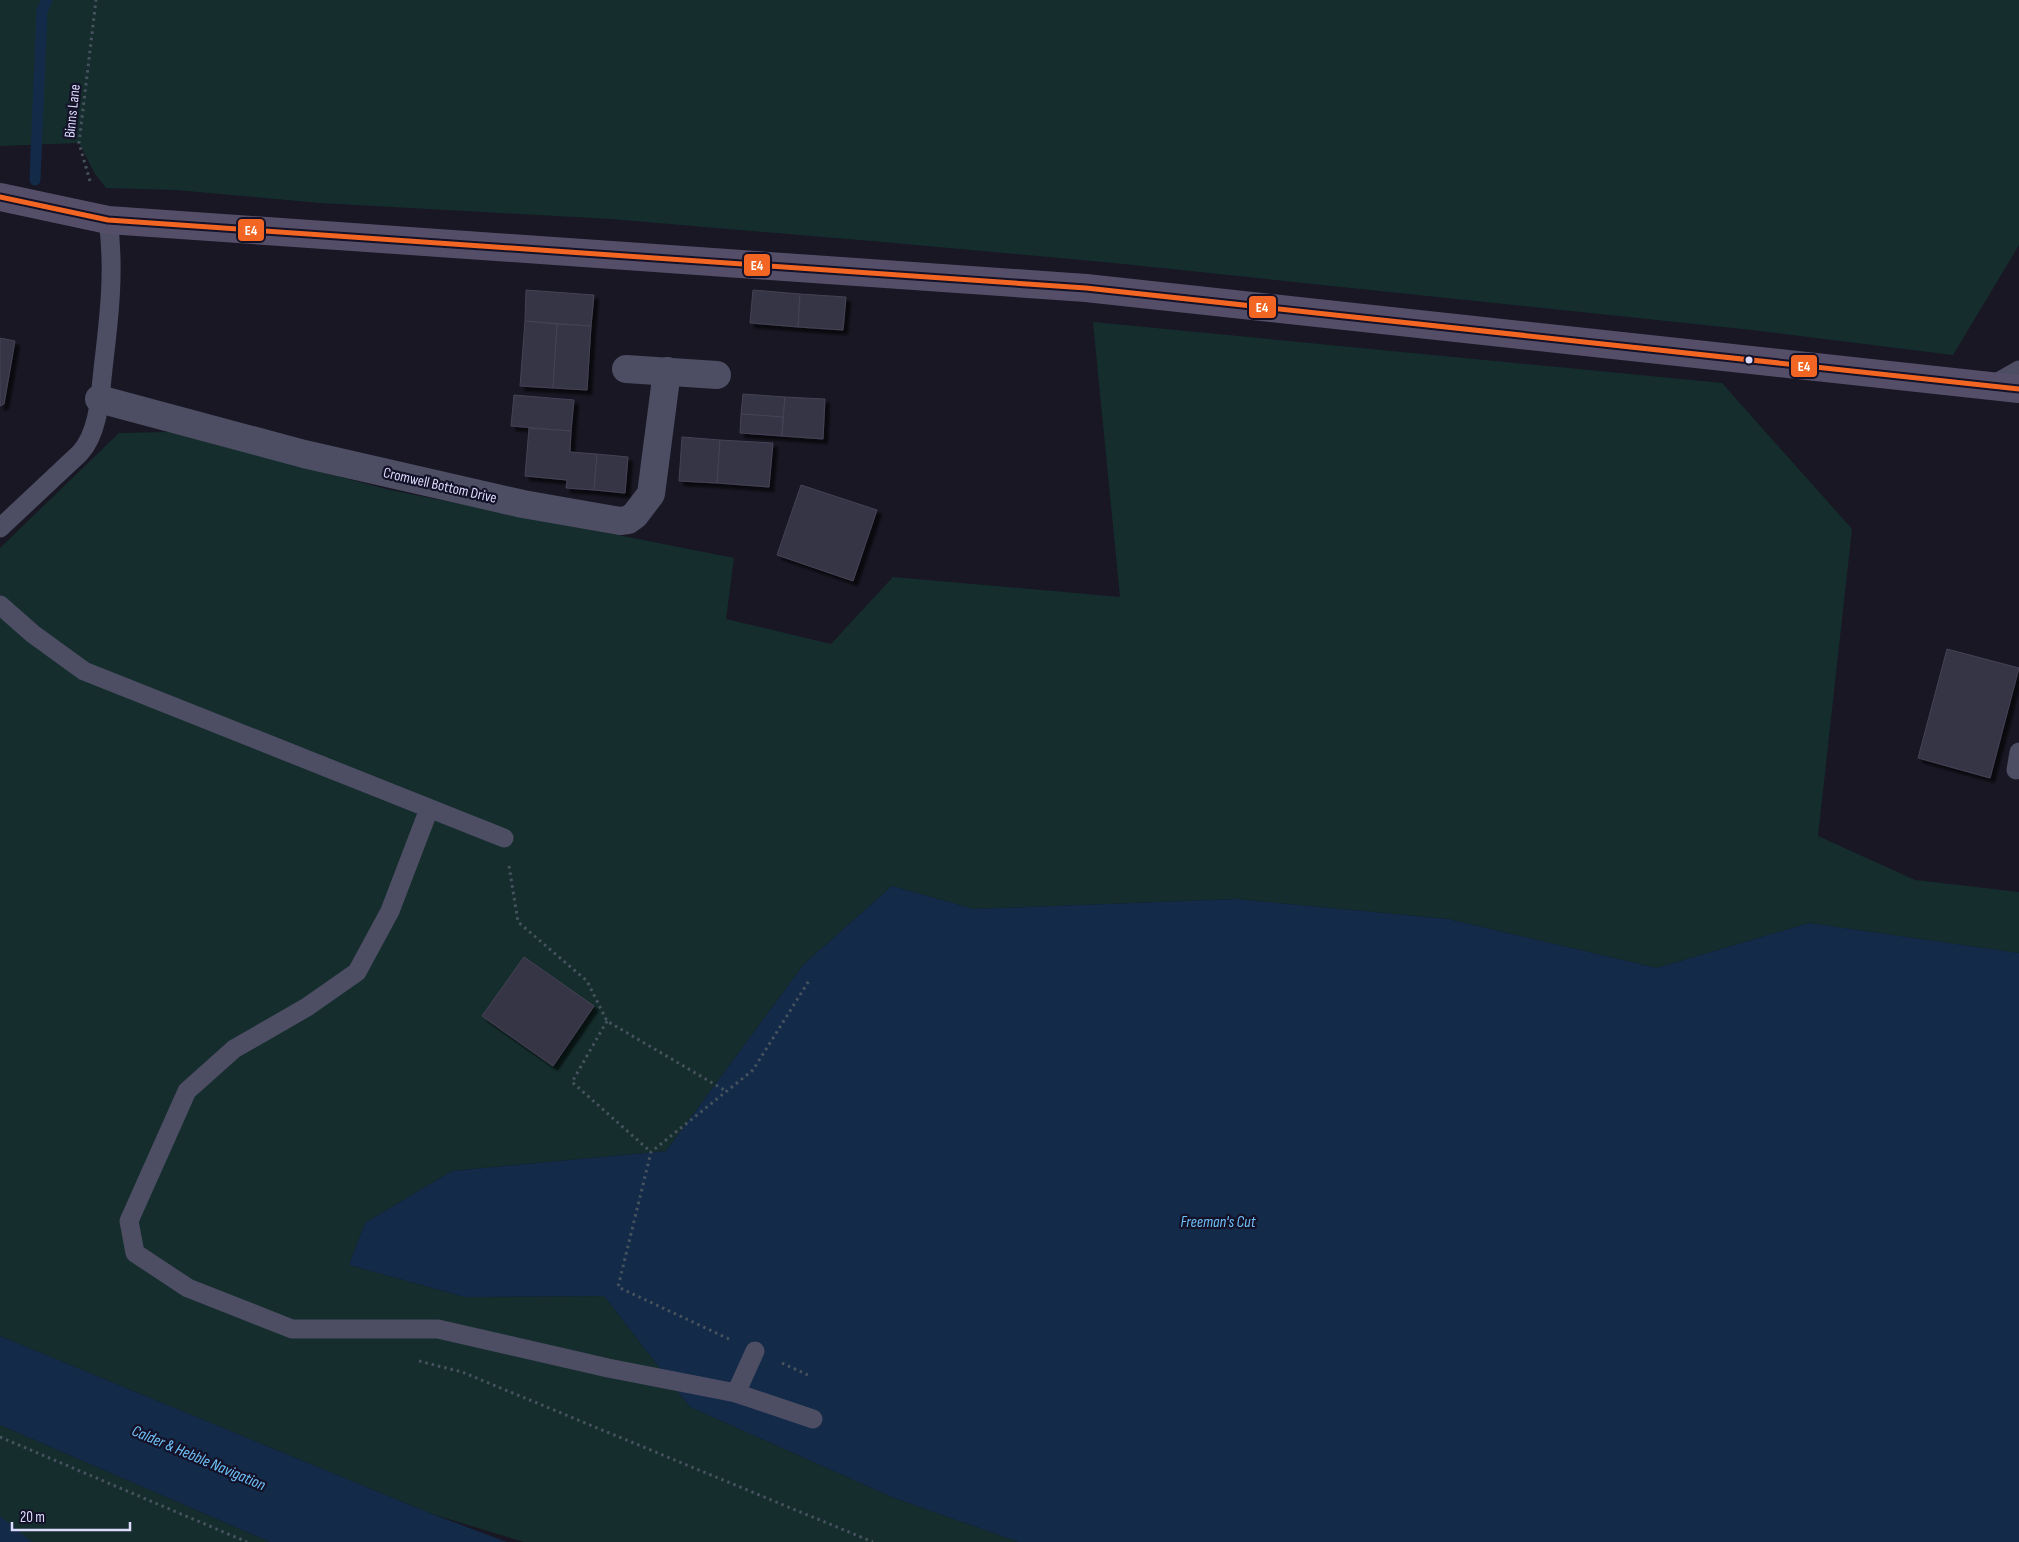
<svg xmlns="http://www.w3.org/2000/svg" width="2019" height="1542" viewBox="0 0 2019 1542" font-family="'Sofia Sans Condensed',sans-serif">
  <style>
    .green { fill: #152e2d }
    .water { fill: #132a48 }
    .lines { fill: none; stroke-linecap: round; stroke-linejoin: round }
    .stream { stroke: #132a48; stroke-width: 11 }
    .building { fill: #363544; stroke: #454256; filter: url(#shadow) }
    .path { stroke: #46535f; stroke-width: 3; stroke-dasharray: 2.5 4; stroke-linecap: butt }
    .lane { stroke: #4d4d64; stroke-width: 19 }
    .street { stroke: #4d4d64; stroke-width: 28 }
    .primary { stroke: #554e68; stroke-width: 28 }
    .bus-1-casing { stroke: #141228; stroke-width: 9 }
    .bus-1 { stroke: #f26522; stroke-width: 5 }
    .bus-dot { fill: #dddbfd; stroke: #141228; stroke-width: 2 }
    .labels { text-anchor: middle; stroke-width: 4.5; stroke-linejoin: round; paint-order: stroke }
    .street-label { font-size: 15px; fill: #dddbfd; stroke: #141228 }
    .water-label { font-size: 16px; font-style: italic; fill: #6fc1f7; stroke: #141228 }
    .line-badge { stroke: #141228; stroke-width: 2 }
    .badge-label { font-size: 14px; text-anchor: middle; font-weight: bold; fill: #fff }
  </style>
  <defs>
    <filter id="shadow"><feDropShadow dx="4.5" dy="4.5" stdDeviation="1" flood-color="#0009"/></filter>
  </defs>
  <rect width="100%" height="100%" fill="#181723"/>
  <g class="green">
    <polygon points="0,0 2019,0 2019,245 1953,355 1752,330 1114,263 872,241 611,219 320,203 176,190 106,188 95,174 79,143 0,146"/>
    <polygon points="1093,322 1722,383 1852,529 1818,836 1915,880 2019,892 2019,953 1809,923 1657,968 1448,919 1236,899 974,909 892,886 804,964 666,1151 452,1171 365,1223 349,1265 465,1297 604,1296 690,1407 894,1498 1019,1542 524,1542 432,1514 0,1336 0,548 119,433 170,432 390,490 734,558 726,619 831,644 893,577 1120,597"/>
    <polygon points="0,1425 270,1542 0,1542"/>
  </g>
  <g class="water">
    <polygon points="892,886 974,909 1236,899 1448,919 1657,968 1809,923 2019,953 2019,1542 1019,1542 894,1498 690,1407 604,1296 465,1297 349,1265 365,1223 452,1171 666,1151 804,964"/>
    <polygon points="0,1336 432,1514 507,1542 270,1542 0,1425"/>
    <polygon points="0,1516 32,1542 0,1542"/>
  </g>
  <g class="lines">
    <polyline class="stream" points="35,180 42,11 47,0"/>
  </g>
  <g class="building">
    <polygon points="526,290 594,295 591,326 525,321"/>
    <polygon points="753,290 800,294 798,327 750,323"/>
    <polygon points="800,294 846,297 843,330 798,327"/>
    <polygon points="525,321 557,324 553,388 520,386"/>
    <polygon points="557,324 591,326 587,390 553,388"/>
    <polygon points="0,338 15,341 4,404 0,406"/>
    <polygon points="743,394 785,397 783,417 741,414"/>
    <polygon points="514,395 574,400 571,431 511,426"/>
    <polygon points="785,397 825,399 823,439 782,436"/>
    <polygon points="741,414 783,417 782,436 740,433"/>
    <polygon points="529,428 571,431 570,452 597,454 594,490 566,488 567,480 525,476"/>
    <polygon points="682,437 720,440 717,483 679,481"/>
    <polygon points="720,440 773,443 769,487 717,483"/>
    <polygon points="597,454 628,457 625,493 594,490"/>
    <polygon points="801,485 877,510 853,581 777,555"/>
    <polygon points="1947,649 2019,668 1990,778 1918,758"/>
    <polygon points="524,957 594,1006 553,1066 482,1016"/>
  </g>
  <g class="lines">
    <g class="path">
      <polyline points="90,181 79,143 96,0"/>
      <polyline points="509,866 518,922 587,981 607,1021 726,1091"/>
      <polyline points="607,1021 572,1082 651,1152"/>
      <polyline points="729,1339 618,1287 651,1152 753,1070 810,979"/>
      <polyline points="419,1361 462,1372 873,1542"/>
      <polyline points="782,1363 810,1376"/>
      <polyline points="0,1437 247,1542"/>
    </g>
    <g class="lane">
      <polyline points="1991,386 2019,370"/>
      <path d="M0 528 80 453C99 432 100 396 103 369 109 319 115 270 108 220"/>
      <polyline points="0,605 33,634 84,671 504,838"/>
      <polyline points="2016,770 2019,752"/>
      <polyline points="429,809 390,911 357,972 307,1007 234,1049 187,1091 129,1221 135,1253 188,1288 292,1329 438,1329 608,1368 736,1393 755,1351"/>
      <polyline points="736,1393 813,1419"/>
    </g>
    <g class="street">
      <polyline points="626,369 717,375"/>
      <polyline points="99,399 304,454 523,504 620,521 628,520 635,515 651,494 667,371"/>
    </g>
    <polyline class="primary" points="0,197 108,220 1086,288 2019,389"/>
    <g class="bus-1-casing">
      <polyline id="bus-1" points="0,197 108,220 1086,288 2019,389"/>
    </g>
    <use href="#bus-1" class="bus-1"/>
  </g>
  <circle class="bus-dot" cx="1749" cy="360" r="4.5"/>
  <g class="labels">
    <g class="street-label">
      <text transform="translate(72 111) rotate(-84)" y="5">Binns Lane</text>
      <text transform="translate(440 485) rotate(13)" y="5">Cromwell Bottom Drive</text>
    </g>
    <g class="water-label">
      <text x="1218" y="1227">Freeman's Cut</text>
      <text transform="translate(199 1457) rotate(23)" y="6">Calder &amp; Hebble Navigation</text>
    </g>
  </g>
  <g class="line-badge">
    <rect x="237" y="218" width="28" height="24" rx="5" fill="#f26522"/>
    <rect x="743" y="253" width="28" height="24" rx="5" fill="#f26522"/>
    <rect x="1248" y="295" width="29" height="24" rx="5" fill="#f26522"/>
    <rect x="1790" y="354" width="28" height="24" rx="5" fill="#f26522"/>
  </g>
  <g class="badge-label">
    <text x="251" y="235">E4</text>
    <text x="757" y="270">E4</text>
    <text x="1262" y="312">E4</text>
    <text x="1804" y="371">E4</text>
  </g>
  <path d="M12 1522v8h118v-8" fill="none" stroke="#dddbfd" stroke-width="2.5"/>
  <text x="20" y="1522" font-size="15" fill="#dddbfd" stroke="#141228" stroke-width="4" paint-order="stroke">20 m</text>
</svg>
